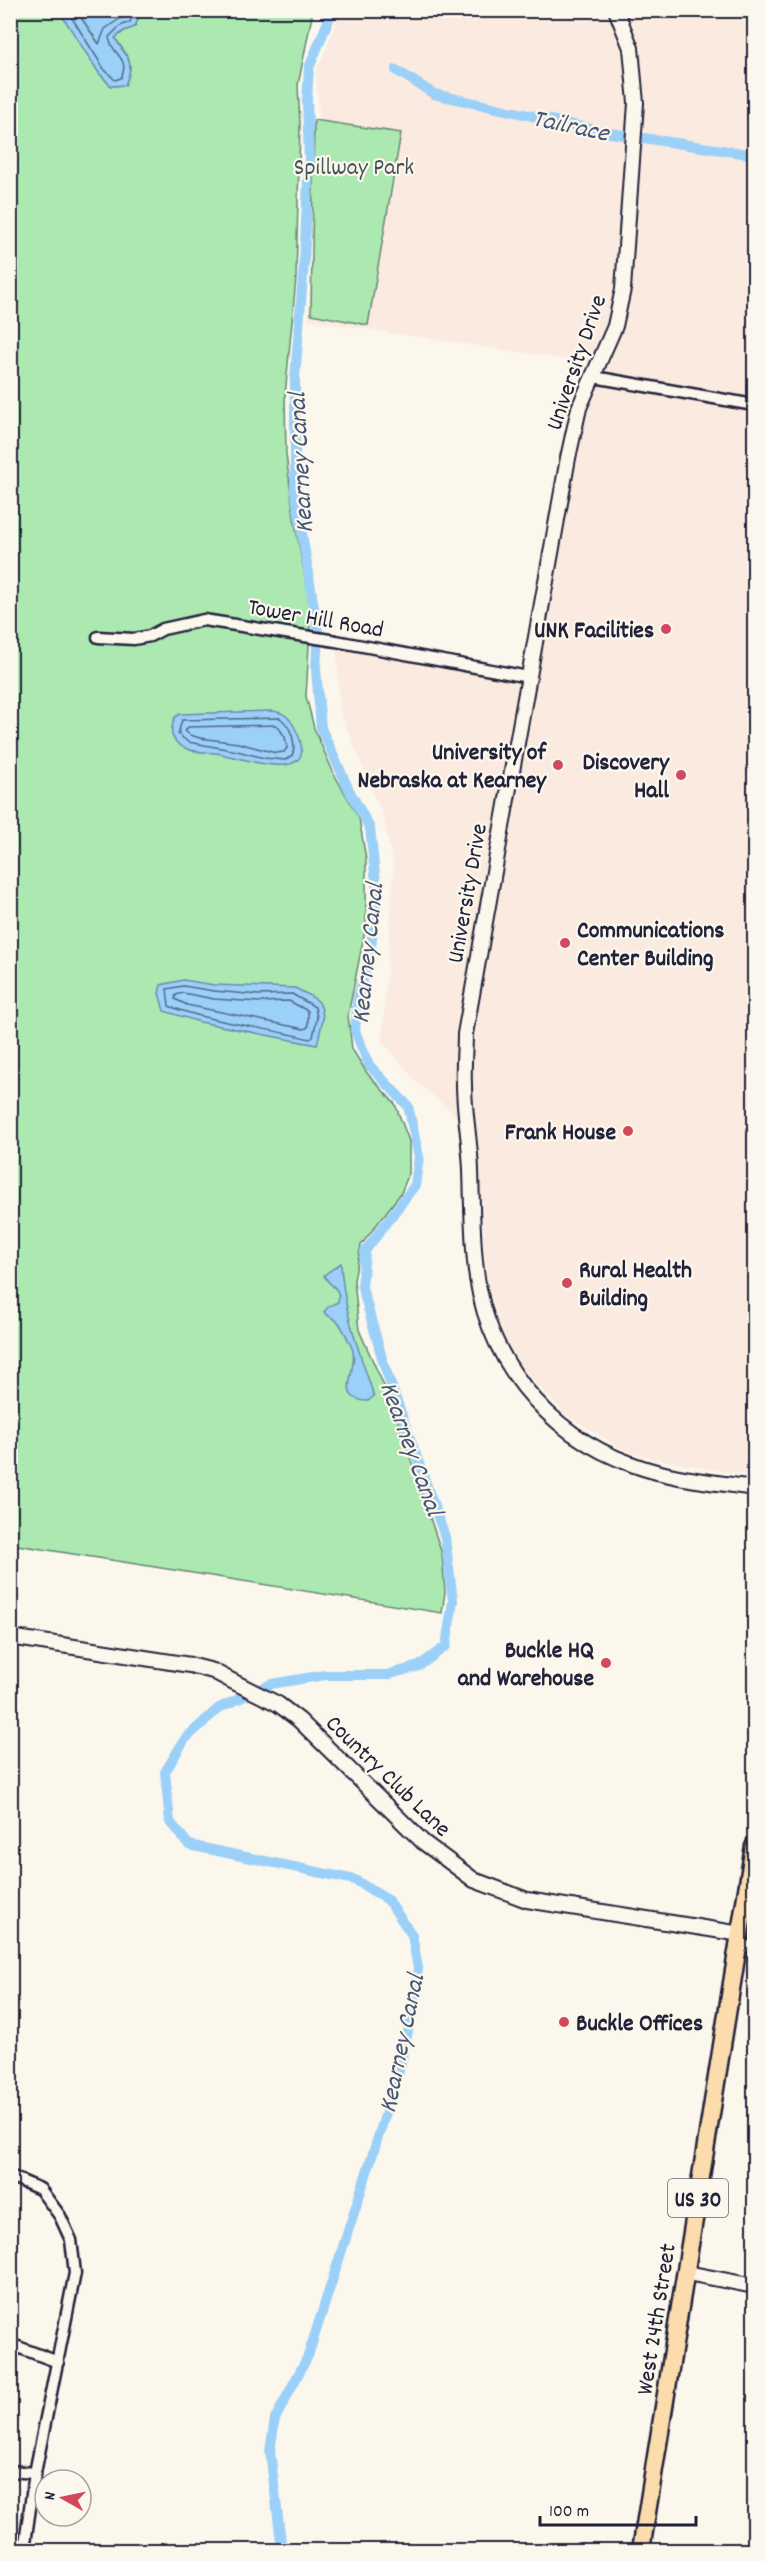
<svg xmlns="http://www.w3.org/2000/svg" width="765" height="2561" viewBox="0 0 765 2561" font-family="Dekko,sans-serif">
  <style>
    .built { fill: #fbeadf }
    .green { fill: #abe9b0; stroke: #668676; stroke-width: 1.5 }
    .water { fill: #9bd0f9; stroke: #6b8aad; stroke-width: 1.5 }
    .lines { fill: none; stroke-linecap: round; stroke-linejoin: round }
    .shore { stroke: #526887; stroke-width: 1.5 }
    .canal { stroke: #9bd0f9; stroke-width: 10 }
    .minor-casing { stroke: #22223b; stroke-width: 15 }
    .tertiary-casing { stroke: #22223b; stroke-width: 18 }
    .primary-casing { stroke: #22223b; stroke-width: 21 }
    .minor { stroke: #fbf7ec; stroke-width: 10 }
    .tertiary { stroke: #fbf7ec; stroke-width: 14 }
    .primary { stroke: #fcdcac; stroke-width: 16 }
    .poi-dot { fill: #d1495b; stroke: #fbf7ec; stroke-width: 2 }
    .labels { text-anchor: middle; stroke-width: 4.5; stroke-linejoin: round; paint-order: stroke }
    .shield { fill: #fbf7ec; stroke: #636270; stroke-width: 1.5 }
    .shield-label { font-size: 22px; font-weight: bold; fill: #22223b }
    .park-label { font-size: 24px; fill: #445458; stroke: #fbf7ec }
    .street-label { font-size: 24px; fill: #22223b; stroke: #fbf7ec }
    .poi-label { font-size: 24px; font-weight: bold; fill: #22223b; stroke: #fbf7ec; text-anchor: end }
    .water-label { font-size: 26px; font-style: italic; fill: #465674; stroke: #fbf7ec }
  </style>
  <rect width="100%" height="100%" fill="#fbf7ec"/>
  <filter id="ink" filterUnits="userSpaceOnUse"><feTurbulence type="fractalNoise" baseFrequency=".0167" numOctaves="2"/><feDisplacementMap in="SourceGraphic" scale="12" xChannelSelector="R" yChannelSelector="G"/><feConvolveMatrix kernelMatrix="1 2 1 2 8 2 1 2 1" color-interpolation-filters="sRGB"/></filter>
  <g filter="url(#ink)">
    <polygon class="built" points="336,11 754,11 754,1477 655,1459 623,1450 565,1414 522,1368 504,1336 489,1290 485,1262 478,1135 417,1082 382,1041 394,868 384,820 340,711 336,647 533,684 578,441 603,365 308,320 320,126 316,72 335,28"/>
    <g class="green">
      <path d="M11 11H59L82 41 99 73 111 86 125 85C135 62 129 58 115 38L126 30 135 27 141 11H313L298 85 300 125 296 278 285 396 286 454 294 518 309 599 310 629 306 696 314 728 334 774 359 818 366 859V926L348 1015 352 1049 367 1073 395 1104 409 1141V1173L401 1193 361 1245 354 1280 359 1330 393 1406 442 1554 445 1592 442 1613 11 1544Z"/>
      <polygon points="314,120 401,133 368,325 311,314"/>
    </g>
    <g class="water">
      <path d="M59 11H141L135 27 124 31 115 38C127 59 136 60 125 85L111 86 99 73Z"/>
      <path d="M273 711C286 713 290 718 296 730 324 789 240 757 216 753 203 752 181 752 174 739 169 732 173 724 175 717L180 714Z"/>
      <polygon points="183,980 214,985 295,988 309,995 319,1002 322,1010 323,1019 317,1045 200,1022 164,1011 159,993 161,985"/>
      <path d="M341 1263C343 1310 359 1351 374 1396L368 1401C332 1400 360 1368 352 1348 349 1341 343 1329 339 1323 335 1318 328 1317 324 1312L329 1306 338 1302C342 1287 328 1286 324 1275Z"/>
    </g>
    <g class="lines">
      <g class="shore">
        <path d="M67 10 104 69 115 80 121 78C131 57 111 55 109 37L120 26 130 22 135 10"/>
        <polyline points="76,10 99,44 105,29 124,16 127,10"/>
        <path d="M280 718C291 726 297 744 292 756L285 760 264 758 237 751 188 742 178 734 182 720Z"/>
        <polygon points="277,725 285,737 287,748 284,752 276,753 238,743 200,738 190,735 185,731 188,727"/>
        <path d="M183 986 214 991 259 995 292 994 315 1007 317 1018 313 1037 310 1039C265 1027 212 1023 169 1006L167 989Z"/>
        <polygon points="183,993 214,999 259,1002 289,1001 308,1011 308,1027 304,1029 187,1005 175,999 176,995"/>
      </g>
      <g class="canal">
        <polyline points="396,70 434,94 604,132 754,155"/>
        <polyline points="282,2550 270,2451 275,2419 308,2356 398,2075 412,2014 418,1968 412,1935 388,1900 355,1880 189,1845 170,1822 165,1772 185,1739 219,1708 271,1684 325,1675 387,1675 419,1666 446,1646 453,1601 445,1537 385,1368 362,1287 365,1251 415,1185 419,1157 408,1106 369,1065 355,1031 358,997 370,956 377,892 370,828 350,792 321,728 316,669 318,632 295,490 295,378 304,263 309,160 307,99 309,68 329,19 326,10"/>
      </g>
      <g class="minor-casing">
        <g id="minor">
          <polyline points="594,377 754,405"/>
          <polyline points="98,637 134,639 150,636 163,629 204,620 336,641 528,677"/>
          <polyline points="739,1944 754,1948"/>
          <polyline points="10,2176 40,2189 60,2216 71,2240 75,2273 35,2473 24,2550"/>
          <polyline points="10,2344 58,2362"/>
          <polyline points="10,2471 35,2473"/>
        </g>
      </g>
      <g class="tertiary-casing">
        <g id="tertiary">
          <path d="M616 10 631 48 636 103 623 289 615 326 579 408 568 458 465 1034C465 1050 463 1067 464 1084 464 1112 470 1141 471 1170 472 1200 472 1231 475 1261 483 1356 545 1434 634 1465 672 1479 715 1482 754 1488"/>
          <polyline points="10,1637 190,1665 213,1671 232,1681 278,1704 299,1720 423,1842 474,1880 527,1900 741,1934"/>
          <polyline points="687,2273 754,2286"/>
        </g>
      </g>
      <g class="primary-casing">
        <polyline id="primary" points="641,2550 754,1846"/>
      </g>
      <use href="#minor" class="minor"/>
      <use href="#tertiary" class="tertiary"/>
      <use href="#primary" class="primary"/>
    </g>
  </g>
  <g class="poi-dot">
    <circle cx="666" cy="629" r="6"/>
    <circle cx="558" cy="765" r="6"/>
    <circle cx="681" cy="775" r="6"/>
    <circle cx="565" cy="943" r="6"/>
    <circle cx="628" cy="1131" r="6"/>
    <circle cx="567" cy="1283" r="6"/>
    <circle cx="606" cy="1663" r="6"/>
    <circle cx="564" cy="2022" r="6"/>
  </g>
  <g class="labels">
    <rect class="shield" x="668" y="2179" width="60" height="38" rx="4.5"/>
    <g class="shield-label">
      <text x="698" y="2206">US 30</text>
    </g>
    <g class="park-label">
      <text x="354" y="174">Spillway Park</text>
    </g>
    <g class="street-label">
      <text transform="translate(575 362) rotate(-71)" y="8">University Drive</text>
      <text transform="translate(316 617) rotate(10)" y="8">Tower Hill Road</text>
      <text transform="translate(466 893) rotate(-80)" y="8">University Drive</text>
      <text transform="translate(389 1775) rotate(44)" y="8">Country Club Lane</text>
      <text transform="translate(655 2319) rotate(-81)" y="8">West 24th Street</text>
    </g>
    <g class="poi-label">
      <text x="654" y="637">UNK Facilities</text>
      <text x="546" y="759">University of<tspan x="546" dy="28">Nebraska at Kearney</tspan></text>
      <text x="669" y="769">Discovery<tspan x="669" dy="28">Hall</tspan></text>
      <text x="577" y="937" text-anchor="start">Communications<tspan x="577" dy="28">Center Building</tspan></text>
      <text x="616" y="1139">Frank House</text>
      <text x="579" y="1277" text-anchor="start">Rural Health<tspan x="579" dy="28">Building</tspan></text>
      <text x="594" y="1657">Buckle HQ<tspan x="594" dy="28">and Warehouse</tspan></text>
      <text x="576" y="2030" text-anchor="start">Buckle Offices</text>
    </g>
    <g class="water-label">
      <text transform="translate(571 124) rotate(12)" y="9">Tailrace</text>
      <text transform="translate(299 463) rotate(-93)" y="9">Kearney Canal</text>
      <text transform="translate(366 953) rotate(-84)" y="9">Kearney Canal</text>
      <text transform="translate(413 1448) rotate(70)" y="9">Kearney Canal</text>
      <text transform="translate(400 2043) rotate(-78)" y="9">Kearney Canal</text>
    </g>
  </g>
  <rect width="765" height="2561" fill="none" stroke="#fbf7ec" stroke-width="36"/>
  <rect x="18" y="18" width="729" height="2525" fill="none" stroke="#22223b" stroke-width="2" filter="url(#ink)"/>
  <g transform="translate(63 2498) rotate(279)"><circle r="28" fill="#fbf7ec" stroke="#a4a2a5" stroke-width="1.5"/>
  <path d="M0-4.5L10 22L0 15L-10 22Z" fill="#d1495b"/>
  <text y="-9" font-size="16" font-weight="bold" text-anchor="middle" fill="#22223b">N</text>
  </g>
  <path d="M540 2516v9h156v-9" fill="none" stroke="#22223b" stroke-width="3"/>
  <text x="549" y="2516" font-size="18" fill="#22223b" stroke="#fbf7ec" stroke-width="4.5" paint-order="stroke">100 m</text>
</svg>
